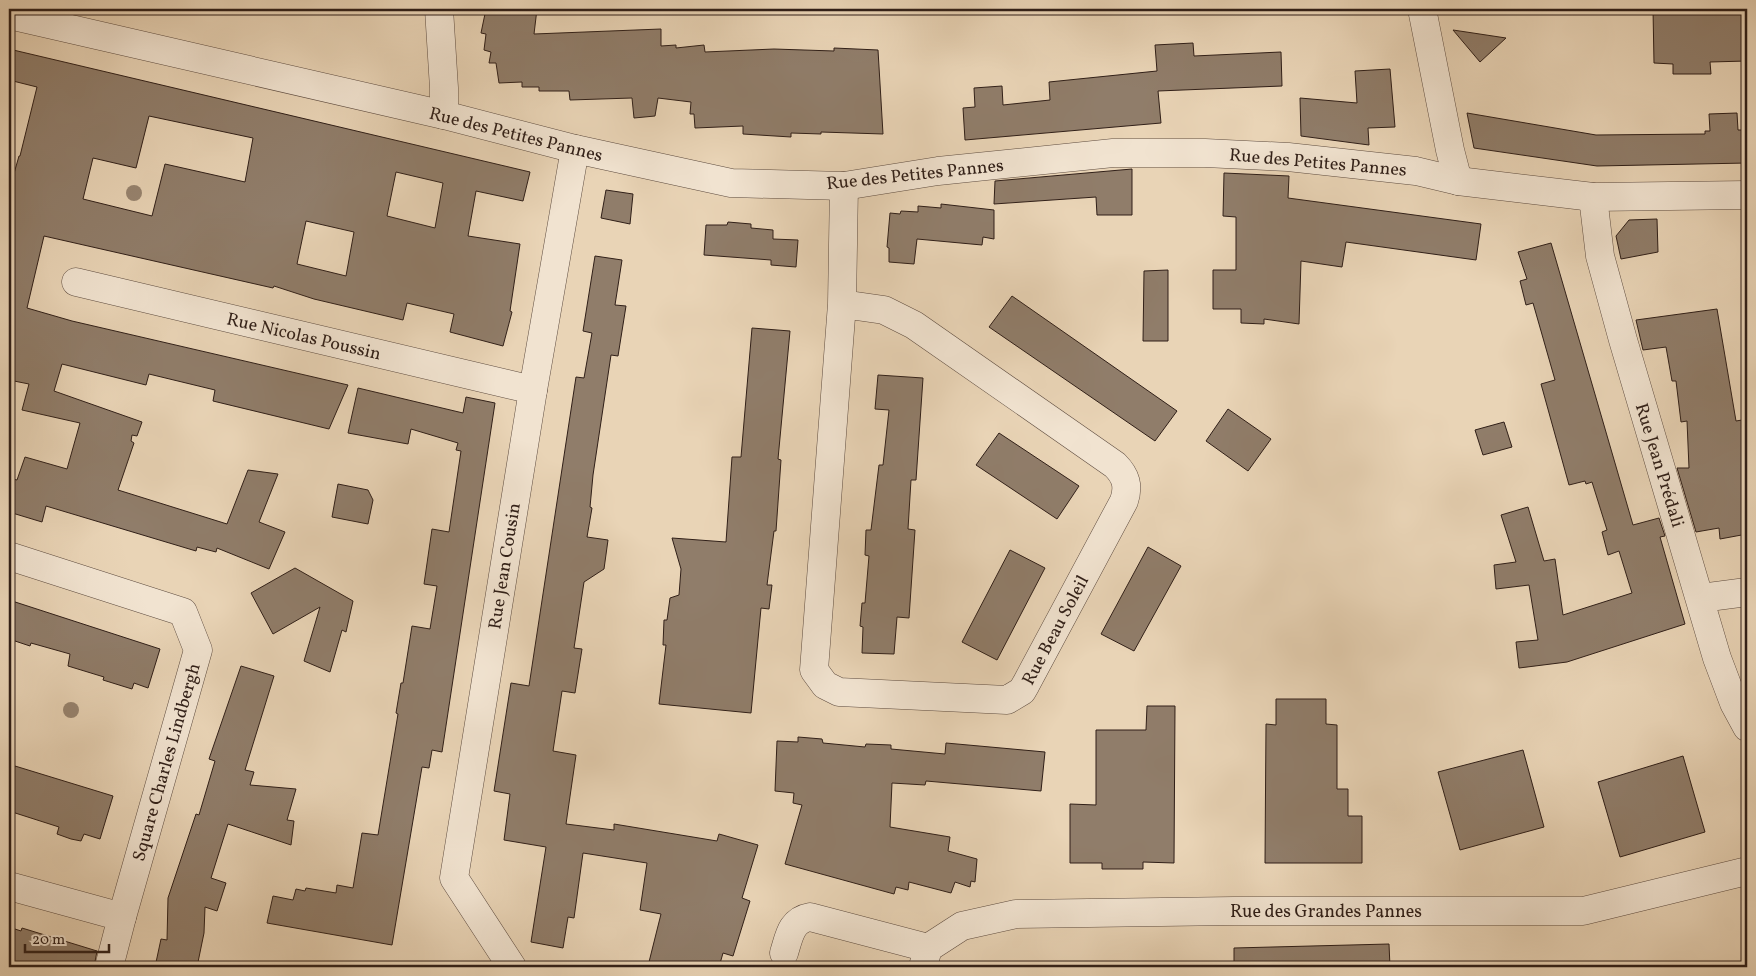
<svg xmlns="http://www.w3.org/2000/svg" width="1756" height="976" viewBox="0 0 1756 976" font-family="Vollkorn,serif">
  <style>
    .building { fill: #907d6a; stroke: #301f18; fill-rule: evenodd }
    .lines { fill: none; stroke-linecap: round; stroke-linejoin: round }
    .minor-casing { stroke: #5e4c40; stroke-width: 29 }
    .minor { stroke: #f1e3d0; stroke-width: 28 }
    .tree { fill: #988571 }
    .labels { text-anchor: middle; stroke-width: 4.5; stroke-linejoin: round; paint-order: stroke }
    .street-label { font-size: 18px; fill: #301f18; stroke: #f1e3d0 }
  </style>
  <rect width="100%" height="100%" fill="#e9d4b6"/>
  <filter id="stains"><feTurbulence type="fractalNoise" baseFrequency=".004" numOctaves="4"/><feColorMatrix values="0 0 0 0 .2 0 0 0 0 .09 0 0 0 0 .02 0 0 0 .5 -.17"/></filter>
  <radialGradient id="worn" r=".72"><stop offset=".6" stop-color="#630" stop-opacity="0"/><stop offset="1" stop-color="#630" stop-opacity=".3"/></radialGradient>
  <g class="building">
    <polygon points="486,9 537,9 534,34 661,29 661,46 676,45 676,48 704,45 705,52 774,49 834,51 834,48 878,50 883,134 821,132 821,134 791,133 791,137 743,134 743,126 695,128 694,114 690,114 691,102 658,98 655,116 634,118 632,98 570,100 569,91 539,91 539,87 522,87 522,82 499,83 496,63 489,63 491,52 484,50 486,34 481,33"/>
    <polygon points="1653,9 1747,9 1747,61 1710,62 1711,74 1673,74 1673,64 1654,63"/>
    <polygon points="1453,30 1473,33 1506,38 1480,62"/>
    <polygon points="1193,43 1194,56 1281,52 1282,86 1158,91 1161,123 965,140 963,108 975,107 974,88 1002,86 1003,105 1050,100 1049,82 1157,71 1155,45"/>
    <path d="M9 49 530 172 523 201 476 191 468 236 520 244 510 311 512 312 503 346 450 332 454 314 407 303 403 320 314 299 274 286 273 288 44 236 27 308 72 321 348 385 329 429 213 401 215 390 149 374 146 385 62 364 54 391 142 422 137 436 132 435 131 441 134 443 118 490 227 524 248 470 278 474 259 522 285 532 269 569 217 548 216 552 197 547 196 551 46 506 42 522 9 512V478L17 480 25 457 67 469 80 423 22 410 29 384 9 380V191L19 156H20L37 87 9 80ZM149 116 253 138 245 182 165 164 152 216 83 199 93 158 136 168ZM396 172 443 183 435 228 387 216ZM306 221 354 232 346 276 297 264Z"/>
    <polygon points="1390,69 1395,127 1368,128 1369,145 1301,136 1300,98 1357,103 1355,71"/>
    <polygon points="1467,113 1596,135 1705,134 1705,131 1710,131 1709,114 1737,113 1738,130 1747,130 1747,163 1597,166 1474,148"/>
    <polygon points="1132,169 1132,215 1097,215 1096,197 994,204 995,181"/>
    <polygon points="1224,173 1289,176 1288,198 1481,224 1476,260 1346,242 1342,267 1301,261 1299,324 1264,319 1264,324 1241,323 1241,309 1213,309 1213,270 1236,270 1236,217 1223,216"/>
    <polygon points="606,190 633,194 630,224 601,218"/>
    <polygon points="941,204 994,210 994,239 983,237 982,245 917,239 914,264 889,262 889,248 887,247 890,213 900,214 901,211 918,212 918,206 941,208"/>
    <polygon points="1657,219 1658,252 1621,259 1616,236 1629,220"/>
    <polygon points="728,222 751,224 751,228 773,230 773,239 798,240 796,267 771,265 771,260 704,255 706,225 727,225"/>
    <polygon points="1551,243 1633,525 1659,518 1665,536 1660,537 1685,624 1567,662 1519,668 1516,642 1538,640 1529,585 1496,589 1494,565 1516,562 1501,515 1528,507 1544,561 1555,559 1563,615 1632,593 1619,551 1608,555 1602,532 1607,530 1592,482 1586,484 1585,481 1569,485 1541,384 1555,380 1533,303 1526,305 1520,281 1527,279 1518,252"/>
    <polygon points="595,256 622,260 615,305 626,306 618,356 611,355 593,475 590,507 592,508 587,537 608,540 604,569 584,582 574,648 582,649 575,693 562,691 553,751 576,755 566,824 614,830 614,824 717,841 719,834 758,845 742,898 750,901 733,956 723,953 719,967 681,967 649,962 661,914 640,910 647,863 583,853 574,918 568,917 563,948 531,942 546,847 504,840 510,794 494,791 511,683 529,686 576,377 584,378 592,333 583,331"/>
    <polygon points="1168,270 1168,341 1143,341 1144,271"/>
    <polygon points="1012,296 1177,411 1155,441 989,327"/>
    <polygon points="1717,309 1736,421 1742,420 1747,454 1747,534 1720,539 1719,528 1696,532 1677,468 1689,468 1687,421 1681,422 1676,381 1672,381 1666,347 1643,350 1636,320"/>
    <polygon points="752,328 790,331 778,459 781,460 776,531 774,531 767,585 772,585 769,609 761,608 751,713 659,704 666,645 663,645 664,620 667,620 670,598 679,595 681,569 672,538 726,542 732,457 741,457"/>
    <polygon points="878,375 923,378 916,480 911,480 908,529 915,530 909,618 897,617 894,654 862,653 863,627 860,626 862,603 865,603 869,556 865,555 866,530 871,530 879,465 883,465 889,410 875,409"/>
    <polygon points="358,388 463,413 466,397 495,403 442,752 432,750 429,768 422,767 392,945 267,923 273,896 293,900 296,889 305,891 306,888 336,893 337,885 353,888 362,833 378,835 398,714 396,713 401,683 403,683 412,626 430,629 437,586 424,584 432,529 449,532 461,451 456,450 458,443 411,429 408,444 348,433"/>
    <polygon points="1228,409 1271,439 1248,471 1206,441"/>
    <polygon points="1504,422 1512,447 1483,455 1475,430"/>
    <polygon points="999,433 1079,486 1057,519 976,465"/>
    <polygon points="338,484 368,490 373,500 368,524 332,517"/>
    <polygon points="1148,547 1181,566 1134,651 1101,634"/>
    <polygon points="1010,550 1045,568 997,660 962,642"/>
    <polygon points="295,568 353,601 346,632 342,630 330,672 304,661 320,607 273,634 251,593"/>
    <polygon points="9,600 160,649 148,688 134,683 132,689 103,680 104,677 68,666 70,654 31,643 30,646 9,639"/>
    <polygon points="241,666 274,676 245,770 254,772 250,785 296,789 287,820 294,821 291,845 228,824 211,878 226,883 217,911 205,907 204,933 197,967 155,967 161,939 167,940 168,898 196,814 199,815 215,761 209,759"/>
    <polygon points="1276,699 1326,699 1326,724 1337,725 1337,789 1348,789 1348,816 1362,816 1362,863 1265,863 1266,724 1276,725"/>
    <polygon points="1147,706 1175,706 1174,863 1143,862 1143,869 1102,869 1102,863 1070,863 1070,804 1096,805 1096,730 1146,730"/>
    <polygon points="798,737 822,739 823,743 865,747 866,744 891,745 891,749 945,754 946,743 1045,752 1041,791 926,781 925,785 892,783 890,827 950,837 948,851 977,859 975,882 971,881 970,887 955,882 951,893 909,882 908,890 896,887 894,894 785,864 802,805 793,803 794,793 775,791 777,741 798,742"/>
    <polygon points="1523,750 1544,827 1460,850 1438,772"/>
    <polygon points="1683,756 1705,832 1620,857 1598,782"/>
    <polygon points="15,766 113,796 100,839 84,834 81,841 71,839 57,834 59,827 9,811 9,789"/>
    <polygon points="9,927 21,931 22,928 97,951 94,967 9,967"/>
    <polygon points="1389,944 1390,967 1234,967 1234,948"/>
  </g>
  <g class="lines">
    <g class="minor-casing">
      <g id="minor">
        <polyline points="439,9 444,88 444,115"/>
        <polyline points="1422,9 1450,150 1458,181"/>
        <polyline points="9,12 14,16 444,115 575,149 731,183 844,186 938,171 1113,153 1205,153 1288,157 1416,171 1458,181 1593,197 1747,195"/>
        <polyline points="1593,197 1600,256 1623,340 1717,658 1734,703 1747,727"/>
        <polyline points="76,282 533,390"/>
        <path d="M842 304 884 310 914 325 1115 465C1126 476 1129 486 1124 501L1026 684 1022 691 1007 700 839 692 825 685 814 670 842 304 844 186"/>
        <polyline points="9,556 183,612 198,650 122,917"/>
        <polyline points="1701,598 1747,592"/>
        <polyline points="9,886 122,917 109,967"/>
        <path d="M784 953C789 937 791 920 810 917L928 948"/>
        <polyline points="512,967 454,878 533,390 575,149"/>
        <polyline points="923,967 928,948 962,926 1016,914 1234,911 1583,911 1747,871"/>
      </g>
    </g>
    <use href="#minor" class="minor"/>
  </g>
  <g class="tree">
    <circle cx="134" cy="193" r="8"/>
    <circle cx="71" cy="710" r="8"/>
  </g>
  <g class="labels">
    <g class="street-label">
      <text transform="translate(516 134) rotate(14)" y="6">Rue des Petites Pannes</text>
      <text transform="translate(1318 162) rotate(5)" y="6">Rue des Petites Pannes</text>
      <text transform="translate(915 174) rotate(-6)" y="6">Rue des Petites Pannes</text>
      <text transform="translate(304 336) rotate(13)" y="6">Rue Nicolas Poussin</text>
      <text transform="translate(1660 465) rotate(73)" y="6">Rue Jean Prédali</text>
      <text transform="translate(504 566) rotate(-81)" y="6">Rue Jean Cousin</text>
      <text transform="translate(1055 630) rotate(-62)" y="6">Rue Beau Soleil</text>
      <text transform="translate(166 762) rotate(-74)" y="6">Square Charles Lindbergh</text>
      <text x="1326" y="917">Rue des Grandes Pannes</text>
    </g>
  </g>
  <rect width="1756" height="976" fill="none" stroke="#e9d4b6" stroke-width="30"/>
  <rect x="10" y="10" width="1736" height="956" fill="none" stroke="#301f18" stroke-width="2.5"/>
  <rect x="15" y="15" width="1726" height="946" fill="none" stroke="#301f18"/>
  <path d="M25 944v8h84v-8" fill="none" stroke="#301f18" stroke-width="2.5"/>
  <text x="32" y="944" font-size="15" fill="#301f18" stroke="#f1e3d0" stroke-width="4" paint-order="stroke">20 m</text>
  <rect width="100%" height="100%" filter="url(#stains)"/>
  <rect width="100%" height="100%" fill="url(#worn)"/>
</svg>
